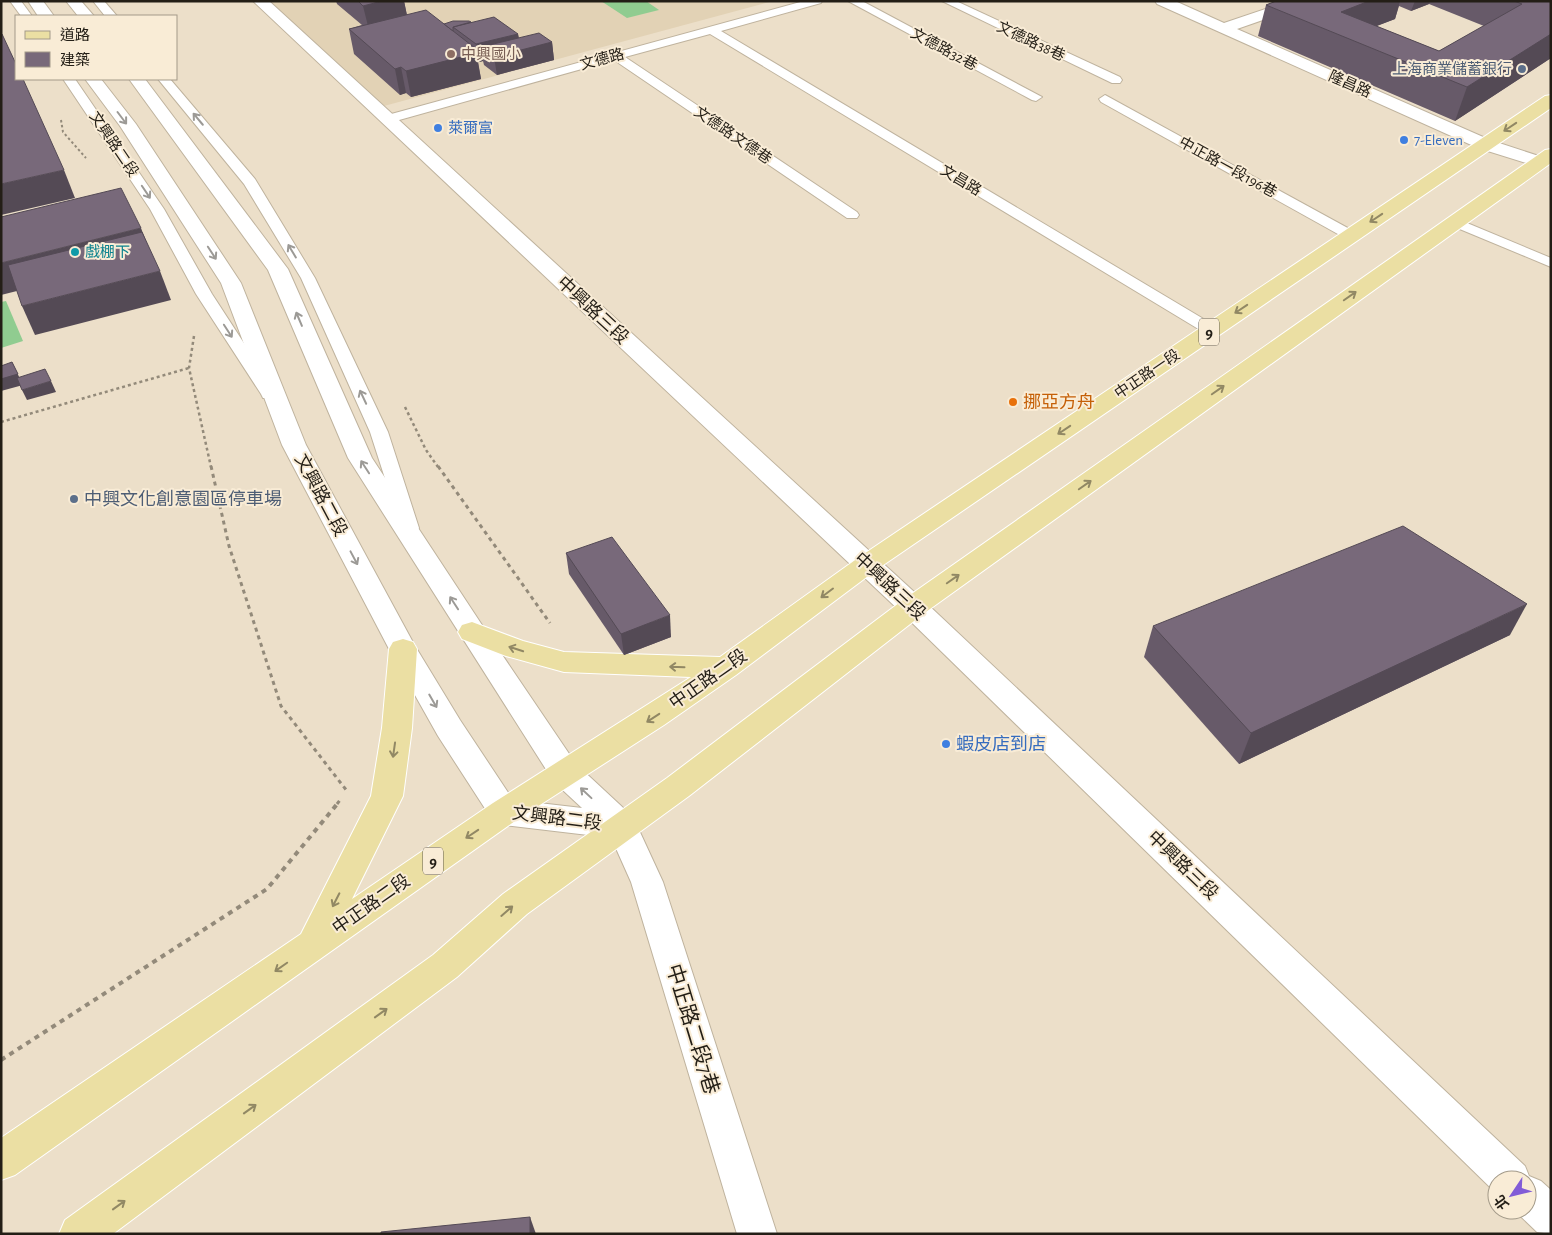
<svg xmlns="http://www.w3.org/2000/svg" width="1552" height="1235" viewBox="0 0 1552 1235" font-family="'Alegreya Sans','Noto Sans TC',sans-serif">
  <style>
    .built { fill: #e2d2b5 }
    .green { fill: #90cc90 }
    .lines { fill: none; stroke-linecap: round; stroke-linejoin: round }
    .lane-casing { stroke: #bfb39e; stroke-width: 2 }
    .street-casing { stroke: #bfb39e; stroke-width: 2 }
    .secondary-casing { stroke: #bfb39e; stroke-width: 2 }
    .primary-casing { stroke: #fff; stroke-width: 2 }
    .path-far3 { stroke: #938a7a; stroke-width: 2; stroke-dasharray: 2.5 2.5; stroke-linecap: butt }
    .path-far2 { stroke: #938a7a; stroke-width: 2.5; stroke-dasharray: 3 3; stroke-linecap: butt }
    .path-far1 { stroke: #938a7a; stroke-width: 3; stroke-dasharray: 4 4; stroke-linecap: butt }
    .path { stroke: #938a7a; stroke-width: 4; stroke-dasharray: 5 5; stroke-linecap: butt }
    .lane { fill: #fff; fill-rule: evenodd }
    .street { fill: #fff; fill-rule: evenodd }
    .secondary { fill: #fff; fill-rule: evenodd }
    .primary { fill: #ebdfa3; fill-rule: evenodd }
    .wall { fill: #675a69; fill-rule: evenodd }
    .shaded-wall { fill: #544a55 }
    .building { fill: #78697a; stroke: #544a55 }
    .oneway { stroke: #9c9a96 }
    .oneway2 { stroke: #918864 }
    .education-dot { fill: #8d6e63; stroke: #f9ecd6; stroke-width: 2 }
    .service-dot { fill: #5c6f8a; stroke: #f9ecd6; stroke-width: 2 }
    .shop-dot { fill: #3f7fe0; stroke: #f9ecd6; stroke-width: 2 }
    .culture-dot { fill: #0f9aa8; stroke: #f9ecd6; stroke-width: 2 }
    .food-dot { fill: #e8710a; stroke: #f9ecd6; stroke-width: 2 }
    .labels { text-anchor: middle; stroke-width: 4; stroke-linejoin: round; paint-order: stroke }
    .far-street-label { font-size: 15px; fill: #231e16; stroke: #f9ecd6 }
    .far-education-label { font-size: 15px; fill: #785e54; stroke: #f9ecd6; text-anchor: start }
    .far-service-label { font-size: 15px; fill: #4e5e75; stroke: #f9ecd6; text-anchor: end }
    .far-shop-label { font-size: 15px; fill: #366cbe; stroke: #f9ecd6; text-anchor: start }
    .far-culture-label { font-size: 15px; fill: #0d838f; stroke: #f9ecd6; text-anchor: start }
    .shield { fill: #f9ecd6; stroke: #635c50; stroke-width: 1 }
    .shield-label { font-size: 16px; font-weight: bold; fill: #231e16 }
    .street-label { font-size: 18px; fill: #231e16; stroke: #f9ecd6 }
    .food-label { font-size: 18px; fill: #c56008; stroke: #f9ecd6; text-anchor: start }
    .service-label { font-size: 18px; fill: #4e5e75; stroke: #f9ecd6; text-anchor: start }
    .shop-label { font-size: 18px; fill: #366cbe; stroke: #f9ecd6; text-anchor: start }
    .near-street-label { font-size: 21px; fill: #231e16; stroke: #f9ecd6 }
  </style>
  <rect width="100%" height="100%" fill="#ecdfc9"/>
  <polygon class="built" points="265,1 773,1 384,106"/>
  <g class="green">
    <polygon points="601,1 646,1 659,10 627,18"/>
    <polygon points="6,301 23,341 1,348 1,302"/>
  </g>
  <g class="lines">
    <g class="lane-casing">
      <g id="lane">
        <polygon points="10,1 21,1 32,16 21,16"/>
        <polygon points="93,1 104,1 117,16 105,16"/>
        <polygon points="804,1 822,1 821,3 721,31 1217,327 1219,330 1217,333 1205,333 710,34 625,57 857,212 859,215 857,218 847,218 614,60 392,122 388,123 382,119 384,116"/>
        <polygon points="848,1 862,1 1042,97 1036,101 1032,100"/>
        <polygon points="942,1 956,1 1120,77 1122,80 1120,83 1112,83"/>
        <polygon points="63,79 75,79 164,209 212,294 277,394 275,398 263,398 261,394 196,294 150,209"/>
        <polygon points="158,79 170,79 255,179 315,278 388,432 419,528 417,532 410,534 403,532 401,528 370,432 301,278 244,184"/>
        <polygon points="1105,95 1355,232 1357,235 1355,238 1345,238 1101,102 1099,99"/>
        <polygon points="1455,218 1551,258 1551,267 1450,225 1448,222 1450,219"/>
      </g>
    </g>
    <g class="street-casing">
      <g id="street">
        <polygon points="1155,1 1175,1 1224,23 1289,1 1311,1 1309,4 1237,29 1490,140 1545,158 1548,162 1545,166 1539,167 1478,148 1157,4"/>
        <polygon points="622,813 633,817 663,882 777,1234 737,1234 631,882 606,826 611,817"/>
      </g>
    </g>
    <g class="secondary-casing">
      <g id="secondary">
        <polygon points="28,1 43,1 54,16 38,16"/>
        <polygon points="66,1 81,1 94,16 78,16"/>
        <polygon points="253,1 269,1 923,600 1525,1166 1529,1176 1541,1181 1551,1190 1551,1234 1537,1232 1514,1210 1527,1210 1527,1180 1497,1180 1497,1194 903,614"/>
        <polygon points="85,79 101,79 136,124 241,283 306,445 415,646 460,720 513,800 582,808 554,782 348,458 268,270 129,79 145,79 288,269 372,458 482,625 576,764 633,817 638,826 633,835 622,839 504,825 493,821 438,736 389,649 282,445 221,283 120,126"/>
      </g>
    </g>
    <g class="primary-casing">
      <g id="primary">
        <polygon points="1551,95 1551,108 876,570 736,675 664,725 515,821 15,1175 1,1180 1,1138 301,934 371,796 382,728 389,649 393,642 403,639 413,642 417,649 412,728 403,796 352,899 493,803 691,677 564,672 506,656 462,639 458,632 462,625 472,622 523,641 564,652 720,657 858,558 1545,96"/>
        <polygon points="1551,149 1551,163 923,614 689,796 527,914 457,977 113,1234 59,1234 65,1220 433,955 503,894 667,778 903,600 1545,150"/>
      </g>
    </g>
    <polyline class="path-far3" points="61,120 63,132 86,158"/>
    <g class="path-far2">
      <polyline points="194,336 189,368 211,467"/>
      <polyline points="405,407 426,450 438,467"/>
      <polyline points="1,422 189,368"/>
    </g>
    <g class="path-far1">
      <polyline points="211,466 229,546 281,706 347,791"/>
      <polyline points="438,466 550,623"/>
      <polyline points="337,804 340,800"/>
    </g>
    <polyline class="path" points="1,1060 267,889 338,803"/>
    <use href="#lane" class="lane"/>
    <use href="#street" class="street"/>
    <use href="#secondary" class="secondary"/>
    <use href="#primary" class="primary"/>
  </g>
  <g class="wall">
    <polygon points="336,1 404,1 407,15 444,24 471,22 518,34 519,38 552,42 554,60 497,75 484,65 483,61 479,62 478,61 481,79 411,97 406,93 400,95 354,54 349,29 362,25 337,4"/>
    <path d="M1276 1H1551V58L1455 121 1258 36 1266 5ZM1429 4 1484 26 1439 51 1376 26 1395 19 1399 6 1411 11Z"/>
    <polygon points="566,553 671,637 624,655 569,574"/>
    <polygon points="1153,626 1510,635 1239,764 1144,657"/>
  </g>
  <g class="shaded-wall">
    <polygon points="382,1 404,1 408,21 369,30 363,6"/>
    <polygon points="1369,1 1400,1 1395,19 1346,38 1341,12"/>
    <polygon points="1415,1 1430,1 1429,4 1411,11"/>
    <polygon points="518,34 520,50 552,42 554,60 497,75 494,57 481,47 483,61 479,62 476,44"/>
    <polygon points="1551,34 1551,58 1455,121 1467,87"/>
    <polygon points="475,48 481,79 411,97 406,71"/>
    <polygon points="401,67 406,93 400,95 395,69"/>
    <polygon points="64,170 75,198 1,215 1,184"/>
    <polygon points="141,228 152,257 1,295 1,263"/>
    <polygon points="160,271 171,300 35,335 22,306"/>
    <polygon points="12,362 23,385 1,391 1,379"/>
    <polygon points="51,381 56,392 27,400 22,390"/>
    <polygon points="1527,604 1510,635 1239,764 1251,733"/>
    <polygon points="670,615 671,637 624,655 621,634"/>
    <polygon points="530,1217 536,1234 530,1234"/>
  </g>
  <g class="building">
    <polygon points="358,1 382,1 363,6"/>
    <polygon points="1276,1 1369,1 1341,12 1439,51 1522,4 1514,1 1551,1 1551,34 1467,87 1266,5"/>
    <polygon points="426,10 475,48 472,49 477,53 406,71 401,67 395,69 349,29"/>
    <polygon points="494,17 518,34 476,44 453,27"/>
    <polygon points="453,21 469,21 471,22 453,27 453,31 444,24"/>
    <polygon points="539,33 552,42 494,57 481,47"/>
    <polygon points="1,34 2,34 16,64 16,79 23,79 64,170 1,184"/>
    <polygon points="121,188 141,228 1,263 1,217"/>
    <polygon points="142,232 160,271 22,306 8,265"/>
    <polygon points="12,362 18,374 1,379 1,366"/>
    <polygon points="45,369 51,381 22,390 17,378"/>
    <polygon points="1403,526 1527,604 1251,733 1153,626"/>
    <polygon points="612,537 670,615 621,634 566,553"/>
    <polygon points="530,1217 530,1234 381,1234 381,1232"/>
  </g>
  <defs><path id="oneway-shaft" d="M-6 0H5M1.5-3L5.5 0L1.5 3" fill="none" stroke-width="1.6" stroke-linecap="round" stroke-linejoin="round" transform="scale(1.25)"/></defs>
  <g class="oneway">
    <use href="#oneway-shaft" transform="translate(122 118) rotate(53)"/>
    <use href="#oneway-shaft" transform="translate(198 119) rotate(-130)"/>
    <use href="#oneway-shaft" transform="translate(146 192) rotate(56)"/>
    <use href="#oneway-shaft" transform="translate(292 251) rotate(-121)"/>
    <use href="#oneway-shaft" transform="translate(212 253) rotate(57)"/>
    <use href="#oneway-shaft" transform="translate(299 319) rotate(-113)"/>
    <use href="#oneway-shaft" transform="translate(228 331) rotate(57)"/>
    <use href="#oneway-shaft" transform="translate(363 397) rotate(-115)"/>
    <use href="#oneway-shaft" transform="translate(365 467) rotate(-123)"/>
    <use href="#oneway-shaft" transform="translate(354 558) rotate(62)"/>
    <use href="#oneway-shaft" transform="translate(454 603) rotate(-123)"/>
    <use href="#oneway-shaft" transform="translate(433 701) rotate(60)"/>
    <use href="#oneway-shaft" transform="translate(586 793) rotate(-137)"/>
  </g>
  <g class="oneway2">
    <use href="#oneway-shaft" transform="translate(1510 127) rotate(146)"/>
    <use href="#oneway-shaft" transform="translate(1376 218) rotate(146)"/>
    <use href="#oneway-shaft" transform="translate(1350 296) rotate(-35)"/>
    <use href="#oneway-shaft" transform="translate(1241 309) rotate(146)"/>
    <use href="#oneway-shaft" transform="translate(1218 390) rotate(-35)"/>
    <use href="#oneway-shaft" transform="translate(1064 430) rotate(146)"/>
    <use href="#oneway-shaft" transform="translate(1085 485) rotate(-35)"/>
    <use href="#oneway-shaft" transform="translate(953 579) rotate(-35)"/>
    <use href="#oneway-shaft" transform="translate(827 593) rotate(143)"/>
    <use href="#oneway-shaft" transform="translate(516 649) rotate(-162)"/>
    <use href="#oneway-shaft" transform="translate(677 667) rotate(-178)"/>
    <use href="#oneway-shaft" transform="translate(653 718) rotate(147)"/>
    <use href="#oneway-shaft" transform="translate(394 750) rotate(98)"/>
    <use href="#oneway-shaft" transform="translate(472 834) rotate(146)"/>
    <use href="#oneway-shaft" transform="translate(336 900) rotate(117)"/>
    <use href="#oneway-shaft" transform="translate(507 911) rotate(-41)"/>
    <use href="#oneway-shaft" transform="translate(281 967) rotate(145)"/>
    <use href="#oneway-shaft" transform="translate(381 1013) rotate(-36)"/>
    <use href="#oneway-shaft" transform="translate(250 1109) rotate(-36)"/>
    <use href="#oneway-shaft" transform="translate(119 1205) rotate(-36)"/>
  </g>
  <circle class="education-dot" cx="451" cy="54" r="5"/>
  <g class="service-dot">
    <circle cx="1522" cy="69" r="5"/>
    <circle cx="74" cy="499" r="5"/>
  </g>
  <g class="shop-dot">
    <circle cx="438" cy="128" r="5"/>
    <circle cx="1404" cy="140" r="5"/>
    <circle cx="946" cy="744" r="5"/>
  </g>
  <circle class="culture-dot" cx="75" cy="252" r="5"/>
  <circle class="food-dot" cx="1013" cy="402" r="5"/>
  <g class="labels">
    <g class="far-street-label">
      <text transform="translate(1031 41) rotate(25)" y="5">文德路38巷</text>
      <text transform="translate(944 49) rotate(28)" y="5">文德路32巷</text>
      <text transform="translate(602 59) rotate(-15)" y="5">文德路</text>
      <text transform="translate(1350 84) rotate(24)" y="5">隆昌路</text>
      <text transform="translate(733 135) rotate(34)" y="5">文德路文德巷</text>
      <text transform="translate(114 144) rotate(56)" y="5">文興路二段</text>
      <text transform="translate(1228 167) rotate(29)" y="5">中正路一段196巷</text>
      <text transform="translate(961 180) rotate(31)" y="5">文昌路</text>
      <text transform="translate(1147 374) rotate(-34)" y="5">中正路一段</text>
    </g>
    <g class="far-education-label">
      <text x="461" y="59">中興國小</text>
    </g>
    <g class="far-service-label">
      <text x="1512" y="74">上海商業儲蓄銀行</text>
    </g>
    <g class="far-shop-label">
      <text x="448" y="133">萊爾富</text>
      <text x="1414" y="145">7-Eleven</text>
    </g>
    <g class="far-culture-label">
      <text x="85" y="257">戲棚下</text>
    </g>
    <g class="shield">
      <rect x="1199" y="318.5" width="20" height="27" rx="4"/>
      <rect x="423" y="847.5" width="20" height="27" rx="4"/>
    </g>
    <g class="shield-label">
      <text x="1209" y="338">9</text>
      <text x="433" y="867">9</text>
    </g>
    <g class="street-label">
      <text transform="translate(593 310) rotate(43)" y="6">中興路三段</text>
      <text transform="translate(321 495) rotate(62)" y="6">文興路二段</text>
      <text transform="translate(890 586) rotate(43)" y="6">中興路三段</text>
      <text transform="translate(708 679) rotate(-35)" y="6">中正路二段</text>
      <text transform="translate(557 818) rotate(7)" y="6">文興路二段</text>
      <text transform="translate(1183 865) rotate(44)" y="6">中興路三段</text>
      <text transform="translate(371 904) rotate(-35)" y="6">中正路二段</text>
    </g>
    <g class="food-label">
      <text x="1023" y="408">挪亞方舟</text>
    </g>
    <g class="service-label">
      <text x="84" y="505">中興文化創意園區停車場</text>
    </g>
    <g class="shop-label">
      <text x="956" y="750">蝦皮店到店</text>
    </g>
    <g class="near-street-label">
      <text transform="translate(693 1029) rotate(73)" y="7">中正路二段7巷</text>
    </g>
  </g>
  <rect width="1552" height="1235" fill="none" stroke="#231e16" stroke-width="5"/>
  <rect x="15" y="15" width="162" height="65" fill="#f9ecd6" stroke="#a39a89"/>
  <rect x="25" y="31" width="25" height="8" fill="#ebdfa3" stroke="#a39a89"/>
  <text x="60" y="40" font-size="15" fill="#231e16">道路</text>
  <rect x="25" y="52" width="25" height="15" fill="#78697a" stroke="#a39a89"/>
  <text x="60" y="65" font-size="15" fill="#231e16">建築</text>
  <g transform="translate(1512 1195) rotate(235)"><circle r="24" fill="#f9ecd6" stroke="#a39a89"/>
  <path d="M0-4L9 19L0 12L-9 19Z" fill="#825cd7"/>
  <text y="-8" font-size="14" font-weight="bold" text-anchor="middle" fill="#231e16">北</text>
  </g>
</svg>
